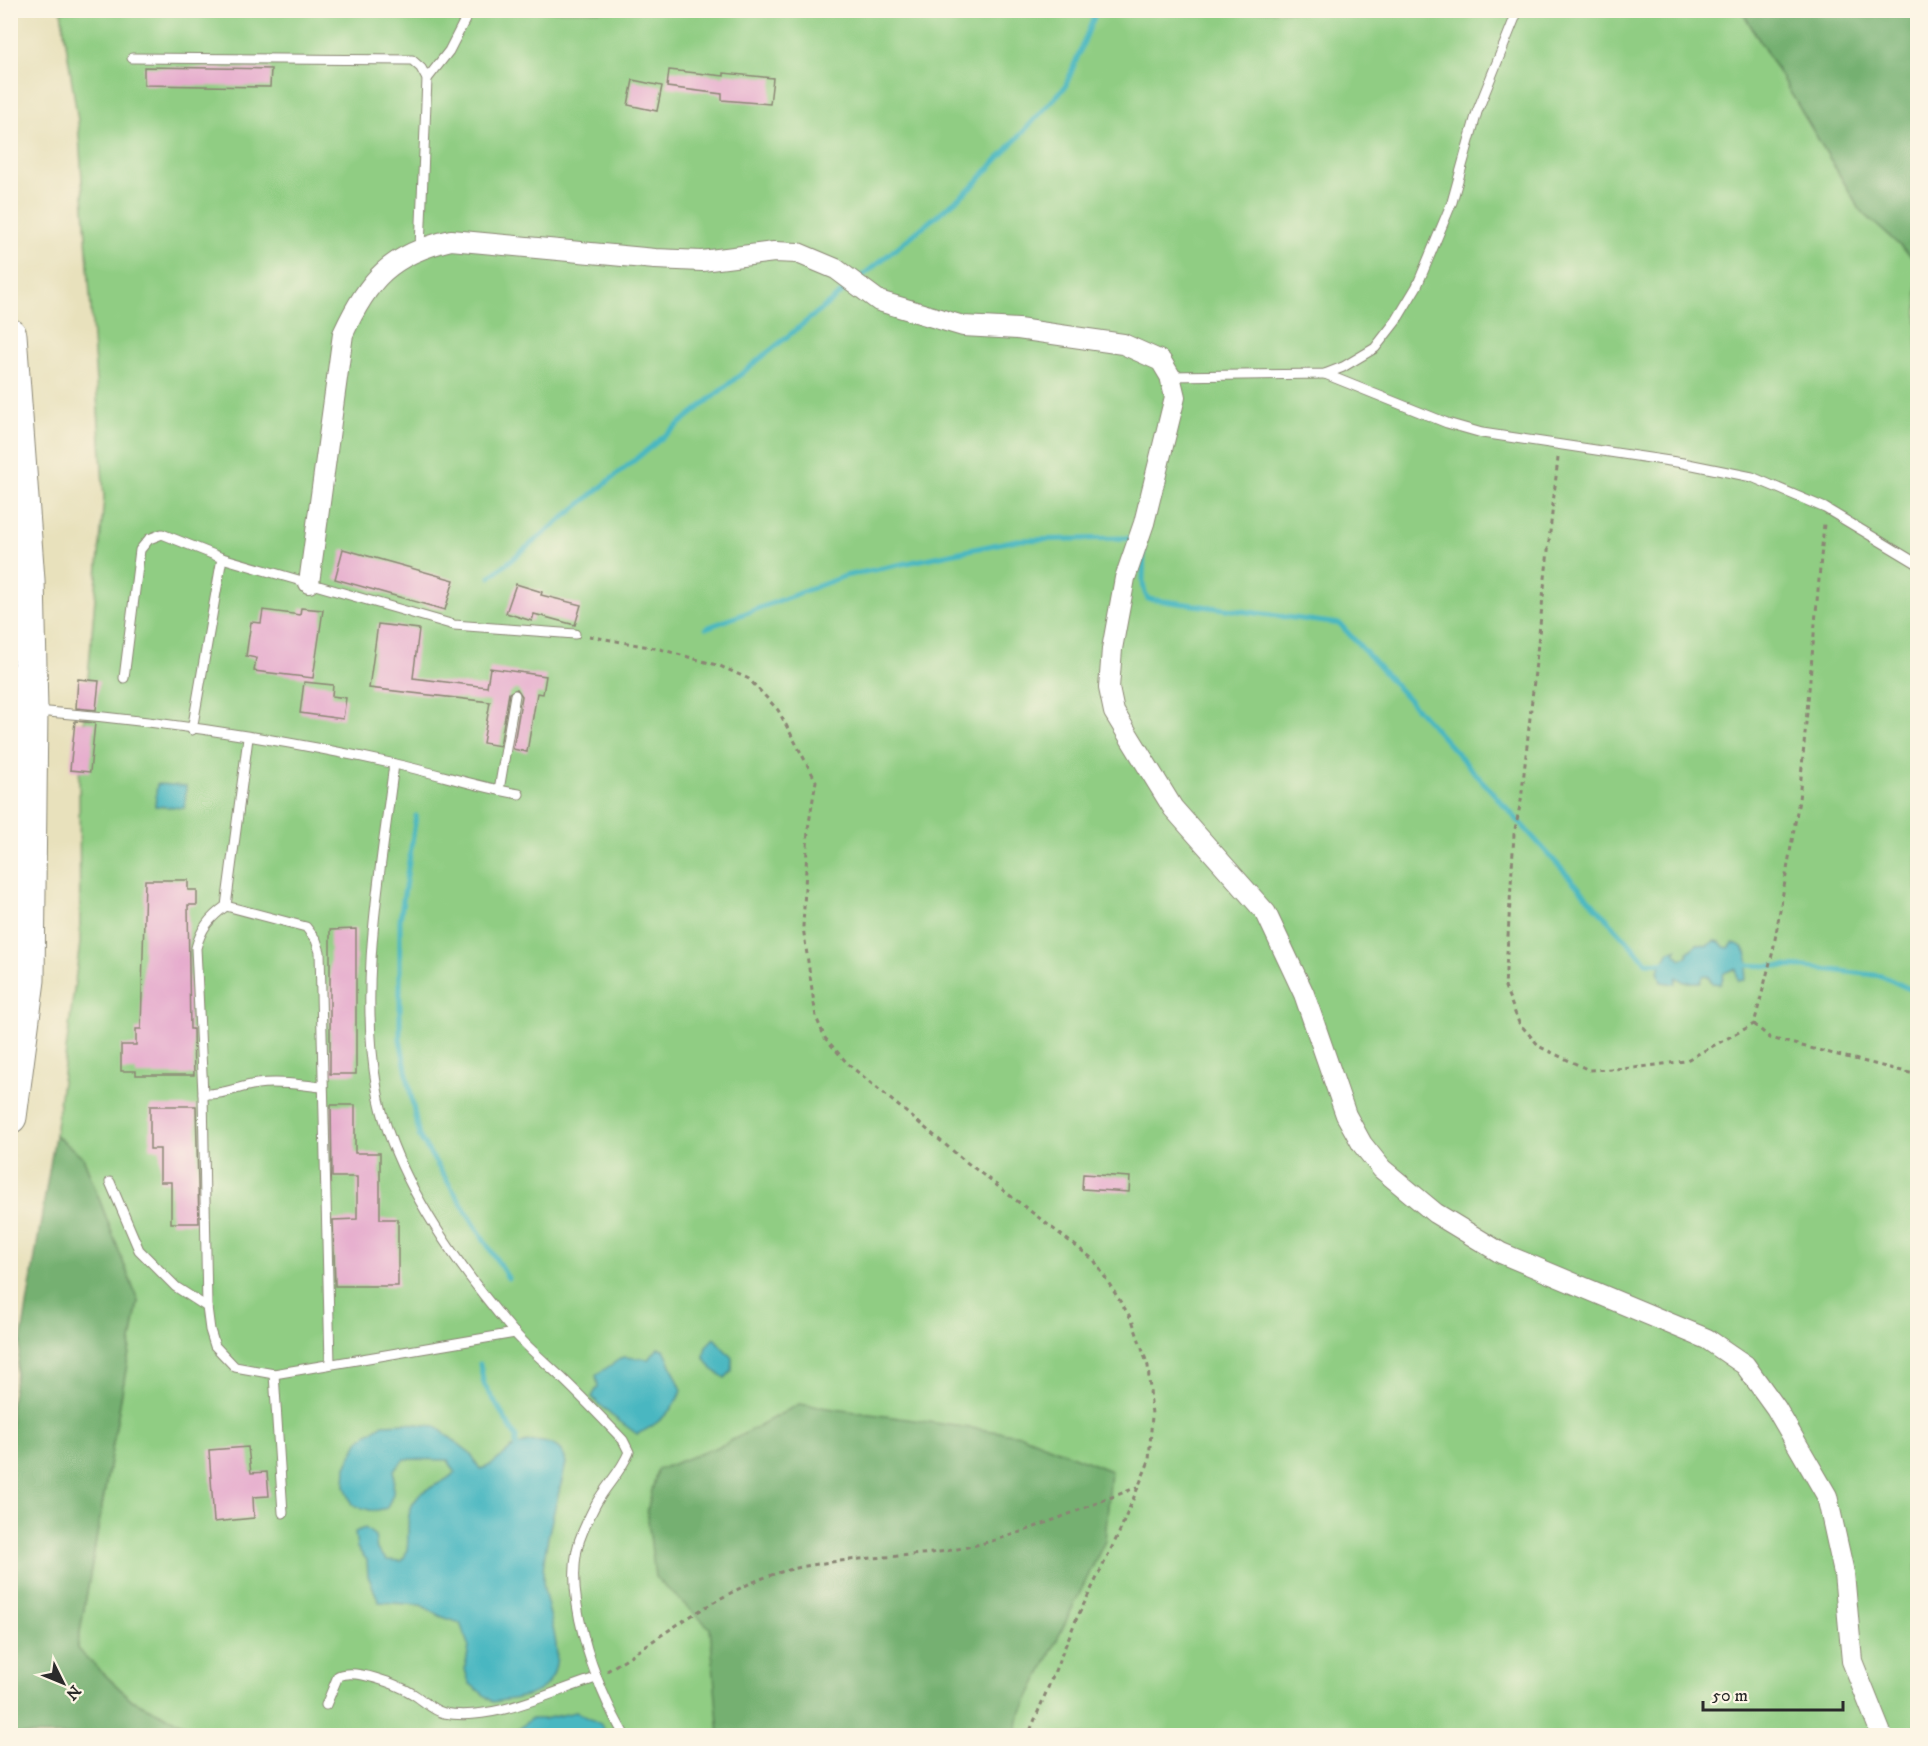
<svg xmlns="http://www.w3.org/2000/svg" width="1928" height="1746" viewBox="0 0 1928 1746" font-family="'IM FELL DW Pica',serif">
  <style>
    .green { fill: #90cd83; stroke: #5e7c57; stroke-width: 1.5 }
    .forest { fill: #74b071; stroke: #506e4e; stroke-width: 1.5 }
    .water { fill: #48b7c1; stroke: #3a7176; stroke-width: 1.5 }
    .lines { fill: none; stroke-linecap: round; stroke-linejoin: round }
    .stream { stroke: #48b7c1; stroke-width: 5 }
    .building { fill: #e6adce }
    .lane-casing { stroke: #8a8674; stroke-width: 11 }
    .street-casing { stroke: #8a8674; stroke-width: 22 }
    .highway-casing { stroke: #8a8674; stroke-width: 35 }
    .path { stroke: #8a8674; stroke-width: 3; stroke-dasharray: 4.5 4.5; stroke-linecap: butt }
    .lane { stroke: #fff; stroke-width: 9 }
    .street { stroke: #fff; stroke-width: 20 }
    .highway { stroke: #fff; stroke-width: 33 }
  </style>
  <rect width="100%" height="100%" fill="#fcf5e5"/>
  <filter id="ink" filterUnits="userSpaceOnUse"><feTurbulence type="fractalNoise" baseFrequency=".0167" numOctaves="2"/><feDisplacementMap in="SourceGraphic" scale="12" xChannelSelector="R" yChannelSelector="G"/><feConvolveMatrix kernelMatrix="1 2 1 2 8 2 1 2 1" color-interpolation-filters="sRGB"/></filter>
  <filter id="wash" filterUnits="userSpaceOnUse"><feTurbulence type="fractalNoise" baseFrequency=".008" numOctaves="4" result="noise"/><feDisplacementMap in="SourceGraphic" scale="24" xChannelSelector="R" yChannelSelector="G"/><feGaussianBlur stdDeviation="1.35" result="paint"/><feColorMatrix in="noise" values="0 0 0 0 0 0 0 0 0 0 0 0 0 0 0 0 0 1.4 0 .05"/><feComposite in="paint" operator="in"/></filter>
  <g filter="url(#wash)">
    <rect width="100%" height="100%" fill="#e8e1bc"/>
    <polygon class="green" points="61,11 1742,11 1861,211 1917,248 1917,1735 205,1735 132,1700 77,1649 138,1301 83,1157 55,1135 80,943 79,778 104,498 78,121"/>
    <g class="forest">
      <polygon points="1742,11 1917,11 1917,261 1861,211"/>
      <polygon points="55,1135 83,1157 138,1301 77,1649 132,1700 205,1735 11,1735 11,1403"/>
      <polygon points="799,1404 1021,1435 1111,1471 1105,1541 1018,1720 1016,1735 719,1735 710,1628 655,1577 647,1511 657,1470 725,1444"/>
    </g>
    <g class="water">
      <polygon points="157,784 186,786 185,808 155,806"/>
      <path d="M1714 941 1720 942 1724 947 1729 948 1733 943C1752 947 1749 965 1744 980L1738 981 1736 968 1724 973 1721 984 1712 983 1708 976 1704 975 1700 982H1684L1677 977 1675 984 1661 982 1658 971 1669 951 1677 948 1675 952 1680 959 1687 957 1688 952 1697 944 1707 946Z"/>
      <polygon points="714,1338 732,1358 732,1371 725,1378 712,1369 704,1357 706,1346"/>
      <path d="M658 1348 664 1349 682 1390C673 1411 658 1425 637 1434L611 1415 592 1397 598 1386 596 1375 623 1357 649 1359Z"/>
      <path d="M406 1423 435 1426 469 1452 480 1469C496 1466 502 1453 516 1446 534 1438 563 1440 566 1463 559 1496 542 1547 543 1580 544 1609 572 1661 545 1686 533 1698 509 1699 493 1702L469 1683 465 1669 469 1647 460 1623 440 1616 421 1605 379 1602 368 1576 367 1560 357 1548 355 1532 365 1528 375 1536 377 1550 387 1560 402 1561C414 1544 402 1521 414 1502 424 1486 444 1485 455 1472L448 1460 405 1459 394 1470 393 1494 387 1508 373 1511 352 1505 345 1486 346 1467 359 1440 383 1424Z"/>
      <polygon points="576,1712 601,1724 606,1735 513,1735 530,1719 544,1719"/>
    </g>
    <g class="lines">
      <g class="stream">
        <polyline points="857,280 971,188 1065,87 1097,10"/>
        <path d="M1142 547C1147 566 1138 583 1148 599L1340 624 1646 962 1668 963"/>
        <polyline points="490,577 850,286"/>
        <polyline points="706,628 845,576 1017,540 1127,538 1134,542"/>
        <polyline points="416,816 400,920 400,1039 419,1136 508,1278"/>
        <polyline points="1743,965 1806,967 1882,976 1918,993"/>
        <polyline points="480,1364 484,1384 516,1437 516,1446"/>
        <polyline points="482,1732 482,1736"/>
      </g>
    </g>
    <g id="blocks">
      <g class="building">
        <polygon points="144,67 271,69 270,87 144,85"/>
        <polygon points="669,70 724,76 724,73 773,78 770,104 722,100 722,94 667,87"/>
        <polygon points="633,80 662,86 657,111 628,105"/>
        <polygon points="343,549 454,580 445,610 335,579"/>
        <polygon points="516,584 542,592 541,595 581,605 575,625 534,614 532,621 506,613"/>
        <polygon points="301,608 323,610 313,678 254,671 256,658 246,656 251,622 261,623 263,610 300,615"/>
        <polygon points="378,624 419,629 413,678 487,687 490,668 546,676 543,694 537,693 527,752 513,749 522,696 517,689 509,693 500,746 483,743 490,702 369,688"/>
        <polygon points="78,679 99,681 96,710 76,708"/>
        <polygon points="304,682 333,685 332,696 346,698 343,719 300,713"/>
        <polygon points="75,721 95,723 90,772 70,770"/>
        <polygon points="145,880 188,880 188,890 197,890 197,905 188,905 190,1029 193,1029 194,1075 136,1075 136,1071 121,1071 121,1045 136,1045 136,1029 141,1029"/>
        <polygon points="356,929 356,1074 330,1074 330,930"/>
        <polygon points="331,1105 355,1105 355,1153 380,1153 380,1219 398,1219 398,1286 335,1286 333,1220 357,1219 357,1177 332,1177"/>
        <polygon points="150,1106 196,1106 199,1223 171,1223 171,1182 160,1182 160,1149 150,1149"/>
        <polygon points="1083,1174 1130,1177 1129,1192 1082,1189"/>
        <polygon points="248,1447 251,1473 267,1472 269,1496 253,1497 254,1518 214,1522 209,1450"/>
      </g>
    </g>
  </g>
  <g filter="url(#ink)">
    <use href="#blocks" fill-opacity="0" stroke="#8a8674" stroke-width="1.5"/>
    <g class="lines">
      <g class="lane-casing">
        <g id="lane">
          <polyline points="132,58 412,60 421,68 427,79 420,247"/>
          <polyline points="427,79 449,51 469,12 477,10"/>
          <polyline points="1325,374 1447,423 1482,433 1683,463 1752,477 1825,508 1918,564"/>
          <polyline points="1170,376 1325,374 1343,367 1375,348 1396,321 1417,286 1452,202 1477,112 1518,10"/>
          <polyline points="124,678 140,550 149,539 162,534 222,558 454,625 575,634"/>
          <path d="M37 711C153 720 281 739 395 764 436 773 477 787 519 794"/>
          <polyline points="192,730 222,558"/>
          <path d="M248 738 226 906C209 918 201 929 196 948L203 1094 207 1307 210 1330 215 1346 235 1367 274 1374 515 1333"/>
          <path d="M394 764C381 870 358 982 377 1089 392 1176 457 1265 513 1331 528 1348 546 1363 562 1378 583 1398 603 1419 623 1440L629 1452C621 1472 607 1484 597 1502 592 1511 587 1522 583 1531 558 1586 595 1687 625 1736"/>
          <polyline points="499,790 515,695"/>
          <polyline points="226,906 306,927 316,940 320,952 330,1363"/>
          <path d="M203 1094C224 1095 237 1087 257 1084 279 1081 301 1085 322 1087"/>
          <polyline points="110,1182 139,1250 176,1287 207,1307"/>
          <polyline points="274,1374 283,1513"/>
          <path d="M326 1705 338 1676C355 1668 397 1684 413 1694 422 1699 433 1711 444 1713 494 1722 548 1693 596 1678"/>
        </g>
      </g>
      <g class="street-casing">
        <path id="street" d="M309 583 343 334C368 279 391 254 451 240L655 259 702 261 774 252 798 253 836 269 879 301 963 326 1018 329 1123 344 1161 361 1170 376 1175 397 1144 523 1125 578 1112 649 1109 688 1114 712 1173 808 1266 913 1304 994 1346 1115 1362 1144 1382 1169 1435 1213 1501 1253 1707 1339 1745 1365 1776 1408 1827 1496 1844 1573 1852 1661 1882 1736"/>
      </g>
      <g class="highway-casing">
        <polyline id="highway" points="10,335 28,580 31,710 28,980 10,1117"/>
      </g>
      <g class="path">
        <polyline points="1558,458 1521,801 1514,834 1505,987 1519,1023 1540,1047 1589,1070 1634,1068 1685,1061 1754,1024 1773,951 1799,800 1824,524"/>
        <polyline points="589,636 660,649 720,666 749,679 778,710 816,781 808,829 803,927 816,1017 825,1038 848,1064 965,1161 1094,1260 1132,1320 1148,1366 1152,1415 1149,1461 1119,1533 1076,1620 1028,1736"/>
        <polyline points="1754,1024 1770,1038 1918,1075"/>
        <path d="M607 1671C658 1639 724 1588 781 1572 833 1557 886 1559 939 1552 1008 1543 1073 1511 1138 1487"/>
      </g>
      <use href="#lane" class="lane"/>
      <use href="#street" class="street"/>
      <use href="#highway" class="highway"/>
    </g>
  </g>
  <rect width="1928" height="1746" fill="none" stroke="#fcf5e5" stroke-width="36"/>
  <g transform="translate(63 1683) rotate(133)" stroke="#fcf5e5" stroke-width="4.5" paint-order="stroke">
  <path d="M0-4.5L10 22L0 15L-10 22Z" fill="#2b2b2b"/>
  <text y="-9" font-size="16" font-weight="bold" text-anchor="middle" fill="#2b2b2b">N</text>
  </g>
  <path d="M1703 1701v9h140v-9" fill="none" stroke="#2b2b2b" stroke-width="3"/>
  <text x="1712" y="1701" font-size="18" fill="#2b2b2b" stroke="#fcf5e5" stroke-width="4.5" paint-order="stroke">50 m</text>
</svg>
